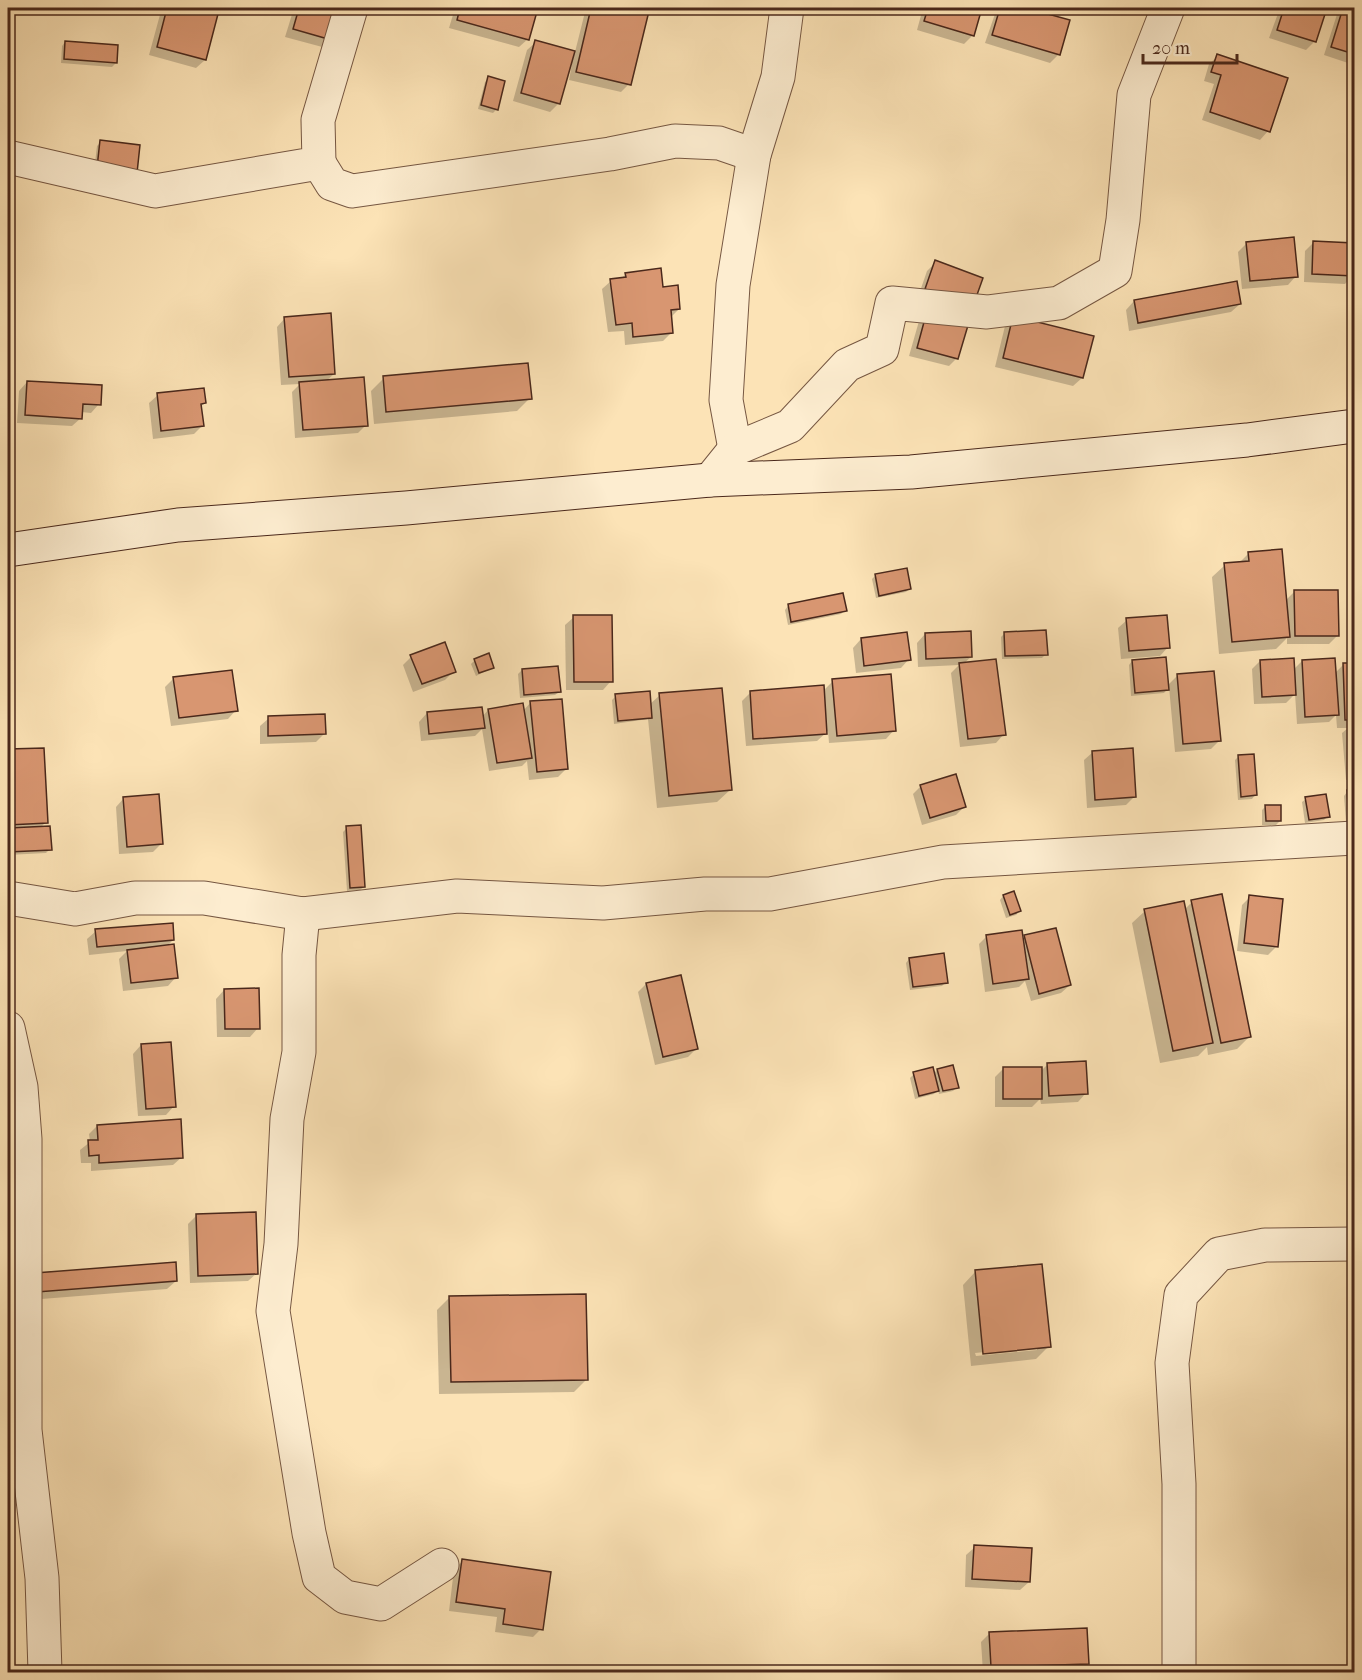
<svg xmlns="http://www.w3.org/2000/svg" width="1362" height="1680" viewBox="0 0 1362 1680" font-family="'IM FELL French Canon',serif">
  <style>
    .shadow { fill: #0003; fill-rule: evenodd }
    .building { fill: #d89671; stroke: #4a281b; stroke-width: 1.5 }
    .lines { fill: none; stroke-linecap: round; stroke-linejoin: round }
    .street-casing { stroke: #765742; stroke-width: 35 }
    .secondary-casing { stroke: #4a281b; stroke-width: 35 }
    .street { stroke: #fdedd0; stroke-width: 33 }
    .secondary { stroke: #fdedd0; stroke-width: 33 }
  </style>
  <rect width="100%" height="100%" fill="#fce3b6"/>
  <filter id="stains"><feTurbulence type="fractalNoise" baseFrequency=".00333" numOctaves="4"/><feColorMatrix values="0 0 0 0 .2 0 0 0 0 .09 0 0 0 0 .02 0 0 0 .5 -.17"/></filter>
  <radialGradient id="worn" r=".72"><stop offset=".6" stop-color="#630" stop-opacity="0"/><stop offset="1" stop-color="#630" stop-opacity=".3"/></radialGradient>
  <g class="shadow">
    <polygon points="165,8 209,8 205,12 205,60 196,68 149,55 161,11"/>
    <polygon points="294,8 343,8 326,48 285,37"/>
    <polygon points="455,8 536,8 528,39 519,47 449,28"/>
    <polygon points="586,8 626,8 647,12 629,84 621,92 569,80 572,64 570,64 559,103 550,112 513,101 527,50 536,42 575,52"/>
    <polygon points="923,8 981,8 973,35 964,44 917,30"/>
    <polygon points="997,8 1021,8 1068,21 1059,54 1050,63 985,43"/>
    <polygon points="1280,8 1326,8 1315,41 1306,50 1269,38"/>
    <polygon points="1339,8 1354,8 1354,65 1324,55"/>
    <polygon points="65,42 116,63 112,67 61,63 62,46"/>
    <polygon points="1218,56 1268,131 1260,140 1202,120 1214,84 1204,81 1209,64"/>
    <polygon points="489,78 497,109 493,113 478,109 485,82"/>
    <polygon points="101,142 138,146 94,171 97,146"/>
    <polygon points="1314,242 1354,244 1353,275 1345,284 1304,282 1305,251"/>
    <polygon points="1247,243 1296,276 1288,285 1242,289 1238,252"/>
    <polygon points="936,262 981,278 918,297 927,271"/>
    <polygon points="626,274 662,288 679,309 670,318 672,332 663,341 625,345 624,331 608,332 602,289 611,281 621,279"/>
    <polygon points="1134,301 1240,304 1231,312 1129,331 1126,310"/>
    <polygon points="928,312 957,358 949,366 909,356 919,321"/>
    <polygon points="285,318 334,374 325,382 366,425 358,433 295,438 292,392 300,384 281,385 277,327"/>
    <polygon points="1014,318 1082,378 1073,386 995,367 1005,326"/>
    <polygon points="384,378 530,398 517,411 374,424 371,391"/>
    <polygon points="27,382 99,404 91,413 81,412 81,418 72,426 17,423 19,391"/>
    <polygon points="158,395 205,403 200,407 202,426 194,434 153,439 149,403"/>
    <polygon points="1249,553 1285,601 1294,592 1338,635 1329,644 1287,644 1287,638 1276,649 1219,654 1212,577 1225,565 1239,563"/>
    <polygon points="875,576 910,588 906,592 876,598 872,579"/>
    <polygon points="788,606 845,610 841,614 788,625 785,610"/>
    <polygon points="1354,607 1354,650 1353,608"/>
    <polygon points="574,617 611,681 603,690 566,690 565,625"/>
    <polygon points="1127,620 1168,647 1160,656 1121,659 1118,628"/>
    <polygon points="1005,633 1046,654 1042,658 1002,659 1001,637"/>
    <polygon points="925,634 971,657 963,664 1004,734 996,743 960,747 951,673 959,665 918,667 917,643"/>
    <polygon points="861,639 909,659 901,668 856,673 853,648"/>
    <polygon points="411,657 454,671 445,680 413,692 403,665"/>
    <polygon points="475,660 492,668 476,676 471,664"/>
    <polygon points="1132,661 1167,686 1177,676 1219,741 1211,749 1175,752 1169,687 1164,693 1131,696 1129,665"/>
    <polygon points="1260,661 1293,670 1302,661 1334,674 1343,665 1354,665 1354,780 1346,780 1342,733 1348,728 1337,728 1336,715 1329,722 1297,724 1295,694 1286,703 1254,704 1252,669"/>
    <polygon points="522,670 559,692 555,695 520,698 518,674"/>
    <polygon points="174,678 236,710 228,719 171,726 165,687"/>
    <polygon points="833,681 894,730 886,739 829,743 828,731 817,741 746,746 742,701 750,693 823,691"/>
    <polygon points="660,695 730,790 717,802 657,808 648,719 614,724 612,700 616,696 649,705"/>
    <polygon points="531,702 567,768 558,777 529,780 527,761 522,766 489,771 482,729 475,736 421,741 419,722 427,713 482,717 488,710 523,711"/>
    <polygon points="269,718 325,733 316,742 260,744 260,726"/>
    <polygon points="43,749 46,822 40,828 50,849 46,853 8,855 8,751"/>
    <polygon points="1093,752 1134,797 1126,805 1087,808 1084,760"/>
    <polygon points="1239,756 1255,795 1252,799 1238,800 1235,760"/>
    <polygon points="921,786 964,807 956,815 922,825 913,794"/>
    <polygon points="1354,791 1354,822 1346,822 1344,796 1347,792"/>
    <polygon points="124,798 161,844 153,852 119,854 116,807"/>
    <polygon points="1306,799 1328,816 1324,820 1305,823 1302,802"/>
    <polygon points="1266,806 1280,821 1276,825 1262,825 1262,810"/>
    <polygon points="347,828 364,887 360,890 347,891 343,832"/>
    <polygon points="1003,896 1020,911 1016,915 1006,918 1000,900"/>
    <polygon points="1250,897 1277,946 1268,955 1237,951 1242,905"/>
    <polygon points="1192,902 1250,1036 1237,1049 1208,1055 1207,1047 1198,1056 1160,1063 1132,923 1145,911 1184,910"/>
    <polygon points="96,931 173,940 166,947 176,977 168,986 123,991 119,959 127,951 89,955 87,939"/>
    <polygon points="987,936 1022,940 1025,937 1070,985 1061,993 1031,1001 1025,981 1019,987 985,992 979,944"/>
    <polygon points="909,959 946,982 942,986 910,990 906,963"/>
    <polygon points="646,984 696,1049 688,1057 655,1065 638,992"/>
    <polygon points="224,990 258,1028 250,1037 217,1037 216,999"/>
    <polygon points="141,1045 174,1106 166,1115 138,1116 133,1054"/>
    <polygon points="1048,1064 1086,1093 1078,1102 1041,1104 1040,1099 1032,1107 995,1107 995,1077 1003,1069 1040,1072"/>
    <polygon points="937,1070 957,1087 953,1091 939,1094 938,1090 934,1094 915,1099 910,1078 914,1074 933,1074"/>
    <polygon points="97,1126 182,1157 173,1165 91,1171 91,1163 81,1163 80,1150 90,1142 89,1134"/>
    <polygon points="197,1215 257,1273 248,1281 190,1283 188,1224"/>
    <path d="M975 1272 1049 1346 1036 1359 971 1366 963 1285ZM1037 1347V1350L976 1356 975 1353Z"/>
    <polygon points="176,1281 167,1289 29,1300 28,1283"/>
    <polygon points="450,1297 587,1379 574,1392 439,1394 437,1310"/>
    <polygon points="975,1547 1029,1582 1020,1590 965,1587 966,1555"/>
    <polygon points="463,1561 541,1629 533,1637 495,1632 497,1617 449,1611 454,1569"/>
    <polygon points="990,1633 1087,1664 1079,1672 983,1672 981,1642"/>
  </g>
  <g class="building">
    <polygon points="167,8 192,8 218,14 206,60 157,47"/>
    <polygon points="299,8 345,8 335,41 293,29"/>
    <polygon points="460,8 538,8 529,40 457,20"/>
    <polygon points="591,8 633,8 649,11 631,85 576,72"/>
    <polygon points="928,8 982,8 974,36 924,21"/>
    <polygon points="1000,8 1026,8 1070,20 1060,55 992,35"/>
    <polygon points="1284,8 1327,8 1316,42 1277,30"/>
    <polygon points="1343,8 1354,8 1354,54 1331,47"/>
    <polygon points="535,40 575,51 560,104 521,93"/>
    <polygon points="65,41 118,45 117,63 64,59"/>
    <polygon points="1217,54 1288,78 1270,132 1210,112 1221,75 1211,72"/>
    <polygon points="488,76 505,81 498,110 481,105"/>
    <polygon points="100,140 140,145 137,173 97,168"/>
    <polygon points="1294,237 1298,277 1250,281 1246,242"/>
    <polygon points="1313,241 1354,243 1354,276 1312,274"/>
    <polygon points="935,260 983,278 973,306 925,289"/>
    <polygon points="661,268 663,287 678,285 680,309 671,310 673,333 633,337 632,323 616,325 610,279 626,277 625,273"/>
    <polygon points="1237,281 1241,304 1138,323 1134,300"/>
    <polygon points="927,311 969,322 958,359 917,348"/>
    <polygon points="331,313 335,374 289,377 284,317"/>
    <polygon points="1013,316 1094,336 1083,378 1003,358"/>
    <polygon points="528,363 532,399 386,412 383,376"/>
    <polygon points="364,377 368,426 303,430 299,382"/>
    <polygon points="27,381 102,385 101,405 83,404 82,419 25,415"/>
    <polygon points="204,388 206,403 201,404 204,426 161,431 157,393"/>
    <polygon points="1282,549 1290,637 1232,642 1224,563 1249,561 1248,552"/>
    <polygon points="907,568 911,589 879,596 875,574"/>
    <polygon points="1294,590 1338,590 1339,636 1295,636"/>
    <polygon points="843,593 847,611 791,622 788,604"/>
    <polygon points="573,615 612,615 613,682 574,682"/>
    <polygon points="1167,615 1170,648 1129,651 1126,618"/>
    <polygon points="1046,630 1048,655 1005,656 1004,632"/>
    <polygon points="971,631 972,657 926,659 925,633"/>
    <polygon points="907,632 911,660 864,666 861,638"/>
    <polygon points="445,642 456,672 422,684 410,655"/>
    <polygon points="489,653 494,668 479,673 474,659"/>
    <polygon points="1166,657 1169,690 1135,693 1132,660"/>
    <polygon points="1294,658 1296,695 1262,697 1260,660"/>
    <polygon points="1335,658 1339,715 1305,717 1302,660"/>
    <polygon points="996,659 1006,735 968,739 959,663"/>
    <polygon points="1343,663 1354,663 1354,720 1345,720"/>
    <polygon points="558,666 561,692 524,695 522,669"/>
    <polygon points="232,670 238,711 179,718 173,677"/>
    <polygon points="1214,671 1221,741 1183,744 1177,674"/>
    <polygon points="891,674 896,731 837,736 832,679"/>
    <polygon points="824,685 827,734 753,739 750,691"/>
    <polygon points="722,688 732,790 669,796 659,693"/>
    <polygon points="650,691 652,718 618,721 615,694"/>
    <polygon points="562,699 568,769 537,772 530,701"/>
    <polygon points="523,703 532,758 497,763 488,709"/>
    <polygon points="482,707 485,728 429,734 427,712"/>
    <polygon points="325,714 326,734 268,736 268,716"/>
    <polygon points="1354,723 1354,773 1350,724"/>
    <polygon points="44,748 48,823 8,825 8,749"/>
    <polygon points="1133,748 1136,797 1095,800 1092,751"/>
    <polygon points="1254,754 1257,795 1241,797 1238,755"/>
    <polygon points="956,774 966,807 930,818 920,785"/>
    <polygon points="1347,790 1354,790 1354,819 1349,819"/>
    <polygon points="159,794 163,844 127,847 123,797"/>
    <polygon points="1326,794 1330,817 1309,820 1305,797"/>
    <polygon points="1265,805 1281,805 1281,821 1266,821"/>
    <polygon points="361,825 365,887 350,888 346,826"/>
    <polygon points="50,826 52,850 8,852 8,828"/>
    <polygon points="1014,891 1021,911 1010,915 1003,895"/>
    <polygon points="1222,894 1251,1037 1221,1043 1191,900"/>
    <polygon points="1249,895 1283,899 1278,947 1244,943"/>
    <polygon points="1184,901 1213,1043 1173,1051 1144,909"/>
    <polygon points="173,923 174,940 97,947 95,929"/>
    <polygon points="1056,928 1071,985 1039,994 1024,935"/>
    <polygon points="1022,930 1029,979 993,984 986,935"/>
    <polygon points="174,944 178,978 131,983 127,950"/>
    <polygon points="944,953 948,983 913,987 909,958"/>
    <polygon points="681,975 698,1049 663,1057 646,983"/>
    <polygon points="259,988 260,1029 225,1029 224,989"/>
    <polygon points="171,1042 176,1107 146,1109 141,1044"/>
    <polygon points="1086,1061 1088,1094 1049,1096 1047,1063"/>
    <polygon points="953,1065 959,1088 943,1091 937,1069"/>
    <polygon points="933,1067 939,1091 919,1096 913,1072"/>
    <rect x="1003" y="1067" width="39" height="32"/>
    <polygon points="181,1119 183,1158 99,1163 99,1155 89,1156 88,1140 98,1140 97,1125"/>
    <polygon points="256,1212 258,1274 198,1276 196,1214"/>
    <polygon points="176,1262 177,1281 37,1292 35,1273"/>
    <polygon points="1042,1264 1051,1347 983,1354 975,1270"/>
    <polygon points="586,1294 588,1380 451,1382 449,1296"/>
    <polygon points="974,1545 1032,1548 1030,1582 972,1579"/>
    <polygon points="462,1559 551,1572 543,1630 503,1624 505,1609 456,1602"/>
    <polygon points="1087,1628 1089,1664 991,1667 989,1632"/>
  </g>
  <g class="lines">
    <g class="street-casing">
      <g id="street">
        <polyline points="8,157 155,191 319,163 318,120 351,8"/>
        <polyline points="319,163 332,184 352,191 610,154 675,141 719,143 754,155"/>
        <polyline points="735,449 726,400 733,285 754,155 778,77 787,8"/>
        <polyline points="710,480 735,449 790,426 847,365 882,349 892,303 987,312 1059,303 1115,271 1123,220 1134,95 1168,8"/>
        <polyline points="8,898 75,909 135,898 204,898 303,914 457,896 603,903 705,894 770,894 943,862 1354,838"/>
        <polyline points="303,914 299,955 299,1052 287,1119 281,1244 273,1311 309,1533 319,1577 345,1597 381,1604 442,1565"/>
        <polyline points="8,1028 21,1087 25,1139 25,1430 42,1578 45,1672"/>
        <polyline points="1179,1672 1179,1484 1172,1363 1181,1295 1219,1254 1265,1245 1354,1244"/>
      </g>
    </g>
    <g class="secondary-casing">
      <polyline id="secondary" points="8,550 178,525 406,508 710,480 911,472 1247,440 1354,426"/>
    </g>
    <use href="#street" class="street"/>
    <use href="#secondary" class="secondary"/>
  </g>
  <rect width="1362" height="1680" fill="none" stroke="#fce3b6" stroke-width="30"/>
  <rect x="9" y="9" width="1344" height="1662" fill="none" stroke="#4a281b" stroke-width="3"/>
  <rect x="15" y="15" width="1332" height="1650" fill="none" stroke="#4a281b" stroke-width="1.5"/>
  <path d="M1143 54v9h94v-9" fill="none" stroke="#4a281b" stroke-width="3"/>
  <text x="1152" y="54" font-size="18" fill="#4a281b" stroke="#fdedd0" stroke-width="4.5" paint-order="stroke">20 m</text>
  <rect width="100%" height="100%" filter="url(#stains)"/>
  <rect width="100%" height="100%" fill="url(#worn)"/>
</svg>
